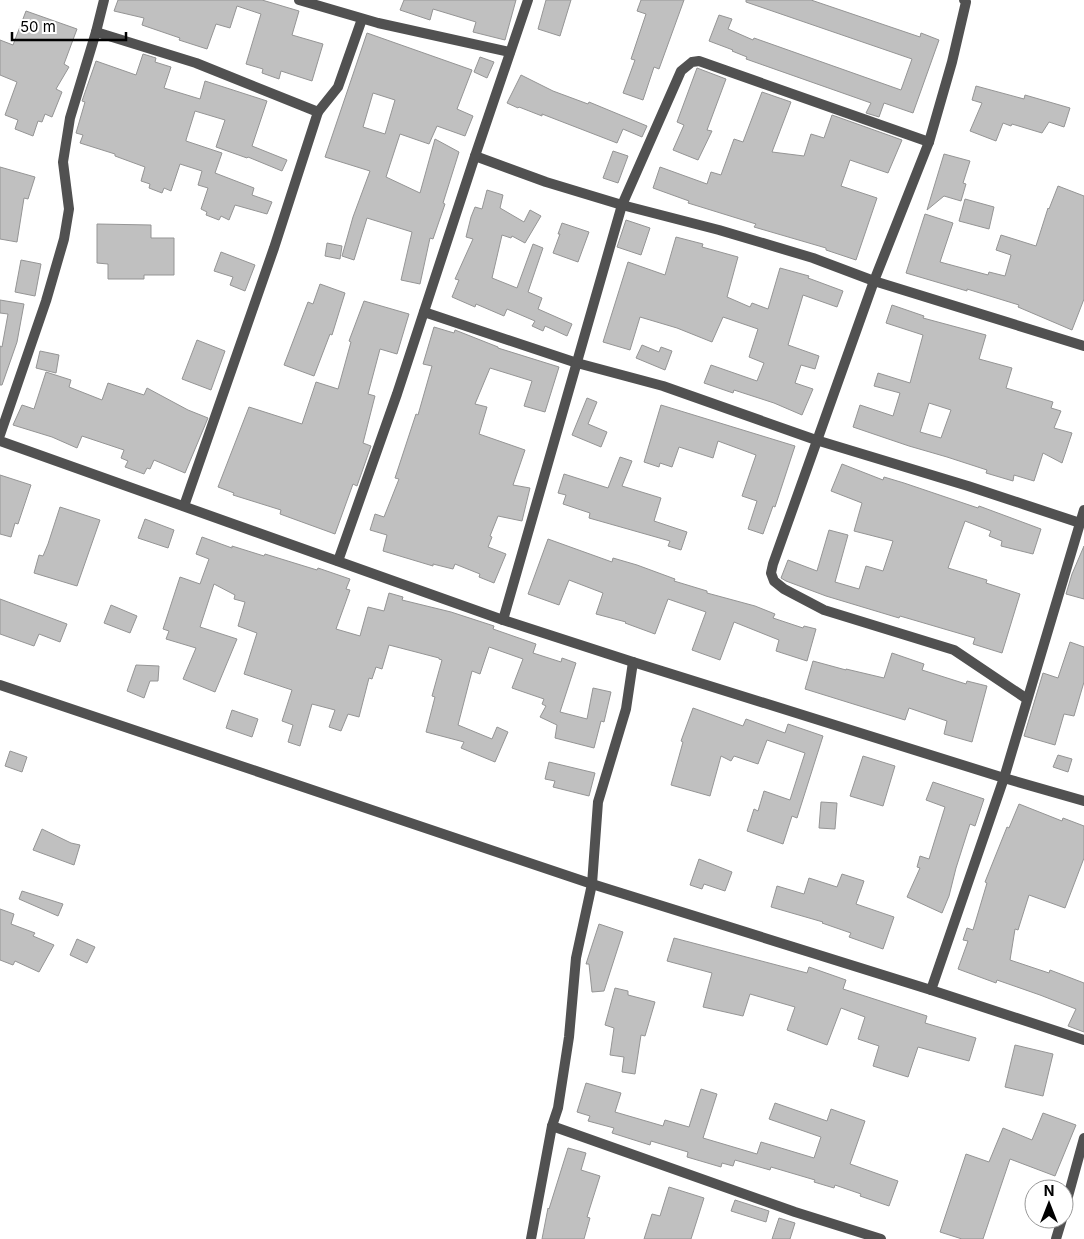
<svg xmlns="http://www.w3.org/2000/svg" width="1084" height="1239" viewBox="0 0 1084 1239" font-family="Inter,sans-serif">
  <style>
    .building { fill: #c0c0c0; stroke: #959595; fill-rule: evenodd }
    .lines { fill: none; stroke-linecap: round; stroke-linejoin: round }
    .minor { stroke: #515151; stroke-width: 10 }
  </style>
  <rect width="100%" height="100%" fill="#fff"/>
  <g class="building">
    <polygon points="118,0 262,0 299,11 292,35 323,44 312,81 281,71 279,79 262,73 263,69 246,64 261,14 237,6 230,28 216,24 207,49 179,40 180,38 142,25 144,18 114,11"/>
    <polygon points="404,0 516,0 505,40 473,32 476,22 433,9 430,20 400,10"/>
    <polygon points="546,0 571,0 560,36 538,29"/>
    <polygon points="641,0 684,0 659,69 654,67 643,100 623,93 635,60 631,59 646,14 637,11"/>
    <polygon points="746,0 811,0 920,37 921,33 939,40 913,113 884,103 879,117 866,113 871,103 746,59 747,57 732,51 733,50 709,41 719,15 732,19 728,29 753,40 754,38 901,90 912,59 746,2"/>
    <polygon points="26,11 77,29 64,64 69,67 56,89 62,92 52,117 45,114 42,122 38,121 33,136 15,129 18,120 5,115 17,82 0,75 0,40 13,45"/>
    <path d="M367 33 472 70 457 109 473 116 465 136 437 126 429 144 400 134 386 177 420 193 435 139 459 152 443 203 445 204 433 239 430 238 420 284 401 280 412 232 367 218 354 260 342 256 353 217 370 171 325 157ZM373 93 395 100 385 134 363 127Z"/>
    <polygon points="143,54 156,58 155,62 171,67 164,88 200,99 205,81 267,101 252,146 287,160 282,171 248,157 247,158 216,147 225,120 195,111 186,140 186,141 222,153 215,173 254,188 252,195 272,202 267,214 235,205 229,220 221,216 219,220 206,215 207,212 201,209 208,188 198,185 202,171 180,164 171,191 164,188 162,193 149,188 150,184 141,181 145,167 115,156 115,154 80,143 83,135 76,133 85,102 82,101 96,61 136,75"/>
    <polygon points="480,57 494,62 487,78 474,72"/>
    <polygon points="697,68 726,79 707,130 712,131 698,160 673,150 684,125 677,122"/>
    <polygon points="521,75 553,91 588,104 589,102 647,126 642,137 623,129 617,143 542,114 542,116 519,107 518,108 507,103"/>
    <polygon points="976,86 1024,99 1025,95 1070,108 1064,127 1049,122 1042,133 1012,124 1011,126 1003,123 996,141 970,131 982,103 972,100"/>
    <polygon points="762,92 791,102 772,152 804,156 811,134 824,138 832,115 902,140 888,173 850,160 841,186 877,198 856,260 826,250 826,248 754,227 756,224 688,203 689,201 653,188 660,167 707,184 711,172 721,175 734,139 743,142"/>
    <polygon points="613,151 628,156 618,183 603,178"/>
    <polygon points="944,154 970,161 963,183 966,184 961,201 944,196 927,210"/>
    <polygon points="0,167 35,177 28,199 24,198 17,242 0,239"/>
    <polygon points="1058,186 1084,196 1084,299 1072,330 1018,307 1019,305 967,289 967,291 906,273 925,214 953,223 940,262 988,275 989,272 1005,276 1011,255 996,250 1001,235 1036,246 1048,208 1049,209"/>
    <polygon points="487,190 503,195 500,208 524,222 530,210 541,216 525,243 512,236 511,238 502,235 492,278 517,288 533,244 543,248 528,292 542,298 538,309 572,324 567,336 545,326 543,331 532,326 535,321 507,309 504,316 476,304 475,307 452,297 459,280 455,279 473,239 466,237 471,217 475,207 482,209"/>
    <polygon points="965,199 994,207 989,229 959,221"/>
    <polygon points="626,220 650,228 641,255 617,247"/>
    <polygon points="562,223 589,232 578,262 553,253 560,234 558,234"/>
    <polygon points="97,224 151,225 151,238 174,238 174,275 144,275 144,279 108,279 108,264 97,263"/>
    <polygon points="676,237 703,244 702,247 738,257 727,297 750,307 752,303 768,309 780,268 809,276 808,278 843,291 837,307 803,295 788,345 819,356 815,369 801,365 795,383 813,389 802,415 774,403 734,390 733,393 704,383 711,365 757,381 764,363 749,357 758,329 723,317 712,342 677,328 640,317 630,350 603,342 628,262 665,275"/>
    <polygon points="327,243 342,246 340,259 325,256"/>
    <polygon points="221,252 255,265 245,291 230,285 233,277 214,271"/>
    <polygon points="21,260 41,264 35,296 15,292"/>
    <polygon points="320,284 345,293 332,335 330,334 314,376 284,365 308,302 313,304"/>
    <polygon points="0,300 24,304 17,342 2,385 0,385 0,346 2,347 8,314 0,313"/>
    <polygon points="364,301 409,314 397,354 380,349 368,394 375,396 363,443 371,446 357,486 353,484 335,534 280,514 281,510 233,495 234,493 218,487 249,407 302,424 316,382 338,389 351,342 349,341"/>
    <path d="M892 305 924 316 923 318 986 335 979 359 1012 368 1006 388 1053 402 1051 408 1061 411 1054 428 1072 433 1062 463 1043 453 1034 481 1014 475 1013 481 986 473 987 470 947 457 909 446 853 427 860 405 893 416 900 393 874 386 878 373 910 383 923 335 886 323ZM929 403 951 410 941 438 920 432Z"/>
    <polygon points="434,327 454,333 455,330 498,347 498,348 559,367 545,412 524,406 532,381 490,368 475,404 487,407 479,434 525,450 513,485 530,488 522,521 498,516 490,536 492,537 488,547 506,554 494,583 479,577 480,574 455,564 453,569 433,564 433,566 383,551 387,535 370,530 375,514 384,517 399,479 395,478 416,414 418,415 432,366 423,364"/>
    <polygon points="197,340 225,351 211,390 182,379"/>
    <polygon points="642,345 659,352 661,347 672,351 665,370 636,358"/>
    <polygon points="40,351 59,355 56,373 36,368"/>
    <polygon points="46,372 71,380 69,387 102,400 108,383 144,395 147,388 188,410 208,418 185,473 154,460 150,469 147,468 144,474 125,467 128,461 121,458 124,450 82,436 77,448 52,437 13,425 22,405 34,409"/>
    <polygon points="587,398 597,402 588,424 607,432 601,447 572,435"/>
    <polygon points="661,405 795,446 775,507 773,506 763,534 748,529 757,501 742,496 756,455 718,441 713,458 679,447 672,467 660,463 659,467 644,462"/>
    <polygon points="620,457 632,461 622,486 661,498 654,521 687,532 681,550 668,546 670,541 589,518 590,513 563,504 566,495 558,493 564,474 608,488"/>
    <polygon points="842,464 883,480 884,477 904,483 978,508 979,506 1041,529 1033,554 1001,546 1002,541 989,536 991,531 965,521 948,568 987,580 986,583 1020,594 1002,653 973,644 975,638 900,616 899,618 826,596 786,581 781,578 788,560 817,571 829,530 848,535 835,582 859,589 866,566 883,571 893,541 854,531 862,503 831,491"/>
    <polygon points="0,475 31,485 18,524 15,523 11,537 0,534"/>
    <polygon points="60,507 100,520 77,586 34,573 39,555 43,556 48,544"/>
    <polygon points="145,519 174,530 168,548 138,538"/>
    <polygon points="202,537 232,548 232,546 264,556 265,554 317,570 318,568 350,579 346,589 350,590 336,629 360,636 368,607 384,611 389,593 403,597 402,600 451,612 494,626 493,629 536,644 533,653 561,662 562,658 576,663 560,712 587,719 593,688 611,692 604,722 601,721 594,748 555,738 557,725 540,717 546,706 542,704 544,699 512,688 523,659 489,647 480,674 472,671 458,725 492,739 497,727 508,732 495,762 461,748 464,742 426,732 435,697 432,696 442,660 439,659 439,658 389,645 382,669 376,667 372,679 369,678 359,717 348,714 341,731 329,727 335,710 312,704 300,746 288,742 293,725 282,721 292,690 244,674 257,633 238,626 245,602 234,599 235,595 214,584 200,627 237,639 215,692 183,679 196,648 166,639 169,631 163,629 180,577 200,584 209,559 196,554"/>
    <polygon points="548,539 612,562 613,558 637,565 675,579 674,581 707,591 707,593 755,606 775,614 773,618 803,628 804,626 816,629 807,661 776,651 779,640 734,622 720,660 692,650 706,612 668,599 655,634 625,623 626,622 596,614 603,593 569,580 559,605 528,594"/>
    <polygon points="1084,546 1084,599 1066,594 1072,574"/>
    <polygon points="0,599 67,624 60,642 39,634 34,646 0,634"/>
    <polygon points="111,605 137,616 130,633 104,623"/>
    <polygon points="1070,642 1084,647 1084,682 1074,716 1064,714 1055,745 1024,736 1043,673 1058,678"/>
    <polygon points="892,653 924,664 922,670 966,684 967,681 987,686 972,742 944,734 947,721 909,708 905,720 805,689 813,661 846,670 846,669 884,678"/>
    <polygon points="136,665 159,666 158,681 150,681 144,698 127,691"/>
    <polygon points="693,708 743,726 746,719 785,733 788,724 823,736 797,818 792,816 783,844 747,831 754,809 758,811 764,791 790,800 805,753 767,740 758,764 734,756 731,761 721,756 710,796 671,785 683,742 681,741"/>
    <polygon points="232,710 258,719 252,737 226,728"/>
    <polygon points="10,751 27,757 22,772 5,766"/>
    <polygon points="1058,755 1072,759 1068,772 1053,767"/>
    <polygon points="863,756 895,766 883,806 850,796"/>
    <polygon points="549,762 595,773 589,796 553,787 555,781 545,779"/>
    <polygon points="933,782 984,799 975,826 970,824 956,868 949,896 942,913 907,897 920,868 917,867 920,856 929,859 945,807 926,800"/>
    <polygon points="821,802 837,803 835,829 819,828"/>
    <polygon points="1019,804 1062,821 1063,818 1084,826 1084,858 1065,908 1029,895 1018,930 1015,929 1010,960 1049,973 1050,970 1084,983 1084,1032 1068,1026 1076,1009 1040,995 997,980 996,983 958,969 968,941 963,940 967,928 973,930 987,883 985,882 1007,827 1009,828"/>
    <polygon points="42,829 71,843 80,845 74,865 33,850"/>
    <polygon points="699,859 732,872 725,891 704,884 702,889 690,885"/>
    <polygon points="842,874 864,881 856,904 894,917 883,949 849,937 851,933 822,923 823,922 771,907 777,886 804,894 809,878 837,887"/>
    <polygon points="22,891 63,904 58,916 19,899"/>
    <polygon points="0,909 14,914 11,924 35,933 33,936 54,945 39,972 15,961 13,965 0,960"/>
    <polygon points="599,924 623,932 604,991 592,992 589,964 586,964"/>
    <polygon points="674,938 807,973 809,967 846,980 843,989 927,1016 925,1023 976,1038 969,1061 918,1047 908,1077 873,1066 879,1046 858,1039 865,1017 841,1008 827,1045 787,1030 795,1007 750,994 743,1016 703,1007 712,973 667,961"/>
    <polygon points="77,939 95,947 87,963 70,955"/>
    <polygon points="615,988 628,991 628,995 655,1002 645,1036 641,1035 635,1074 622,1072 624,1057 610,1055 614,1028 605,1025"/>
    <polygon points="1015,1045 1053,1054 1043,1096 1005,1087"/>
    <polygon points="586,1083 621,1093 615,1112 663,1126 665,1120 689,1127 701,1089 717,1094 703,1138 757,1154 761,1142 814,1158 821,1137 769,1119 775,1103 827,1121 831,1109 865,1121 850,1164 898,1181 889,1206 860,1196 861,1194 835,1185 834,1188 814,1182 815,1180 771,1167 770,1170 735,1160 733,1166 722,1163 721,1167 687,1157 688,1152 651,1141 650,1145 612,1133 614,1128 588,1121 590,1116 577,1112"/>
    <polygon points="1043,1113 1076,1125 1055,1176 1010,1159 983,1239 962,1239 940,1232 966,1154 989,1162 1003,1128 1032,1140"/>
    <polygon points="568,1148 586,1153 581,1170 600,1176 587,1217 590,1218 584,1239 542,1239 548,1208 549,1209"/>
    <polygon points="669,1187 704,1198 691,1239 644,1239 652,1214 660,1216"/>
    <polygon points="735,1200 769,1211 766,1222 731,1211"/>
    <polygon points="779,1218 795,1223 790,1239 772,1239"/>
  </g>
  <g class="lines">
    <g class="minor">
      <polyline points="299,0 378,23 510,52"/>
      <polyline points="964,0 966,2 952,62 929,142 874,281 773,564 771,573 774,581 784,589 824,610 954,650 1027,699"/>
      <polyline points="96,32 104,0"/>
      <polyline points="318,112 338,87 362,19"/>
      <polyline points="475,156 546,182 622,205 719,230 813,258 874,281 1084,346"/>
      <polyline points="424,312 577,363 663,386 816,440 968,486 1080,523"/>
      <polyline points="0,435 46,301 64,239 69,209 63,162 70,118 96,32 196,63 318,112 274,248 184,506"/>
      <polyline points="0,441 503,620 633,662 1004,778 1084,801"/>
      <polyline points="338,561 397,394 475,156 528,0"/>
      <polyline points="503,620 622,205 681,71 692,62 699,61 929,142"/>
      <polyline points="0,685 592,884 931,990 1004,778 1084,510"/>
      <polyline points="931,990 1084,1040"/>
      <polyline points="552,1126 795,1212 881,1239"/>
      <polyline points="1064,1211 1084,1138"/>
      <polyline points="531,1239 552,1126 558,1108 569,1037 576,958 592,884 598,802 626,709 633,662"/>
      <polyline points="1056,1239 1062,1219"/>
    </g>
  </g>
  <g transform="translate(1049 1204)"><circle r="24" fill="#ffffff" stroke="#999999"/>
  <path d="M0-4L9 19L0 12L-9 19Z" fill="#000000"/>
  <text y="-8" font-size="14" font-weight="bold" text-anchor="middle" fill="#000000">N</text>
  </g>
  <path d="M12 32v8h114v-8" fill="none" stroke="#000000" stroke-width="2.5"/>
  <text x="20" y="32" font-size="15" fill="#000000" stroke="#ffffff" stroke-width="4" paint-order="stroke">50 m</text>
</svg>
